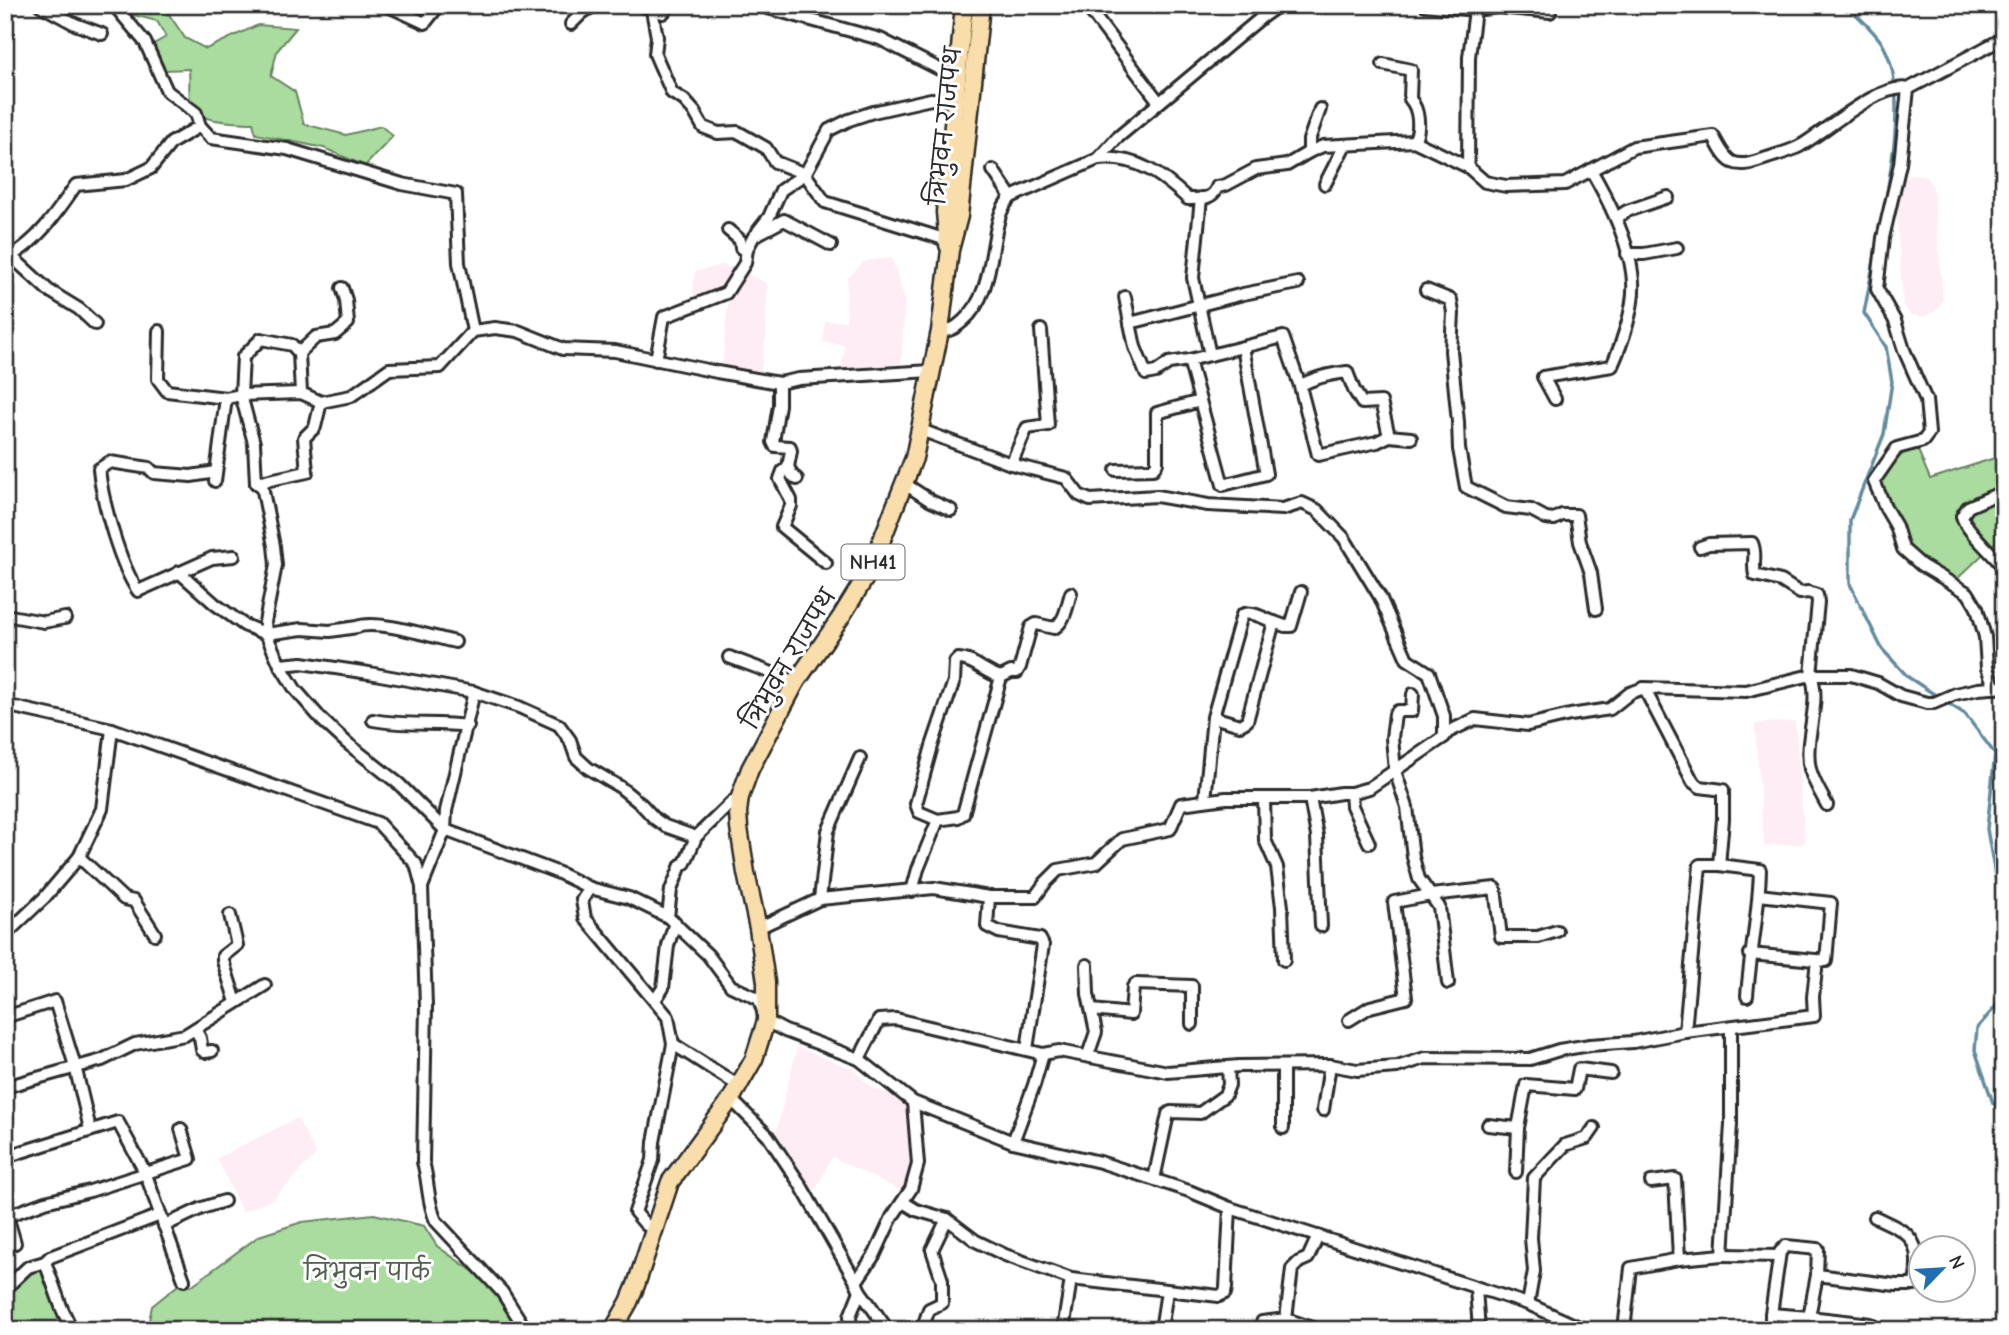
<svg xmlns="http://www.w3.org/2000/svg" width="2009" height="1335" viewBox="0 0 2009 1335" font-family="'Comic Neue','Playpen Sans Deva',sans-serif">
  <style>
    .built { fill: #feedf4 }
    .green { fill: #a9dc9e; stroke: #6a8464; stroke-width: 2 }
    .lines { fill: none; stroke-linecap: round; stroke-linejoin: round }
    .stream { stroke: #638b9e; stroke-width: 3.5 }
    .minor-casing { stroke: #2b2b2b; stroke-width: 16 }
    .highway-casing { stroke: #2b2b2b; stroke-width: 21 }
    .minor { stroke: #fff; stroke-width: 10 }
    .highway { stroke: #f9deab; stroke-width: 16 }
    .labels { text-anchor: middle; stroke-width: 6; stroke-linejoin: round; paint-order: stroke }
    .shield { fill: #fff; stroke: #6b6b6b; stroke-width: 2 }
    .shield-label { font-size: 21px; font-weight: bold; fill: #2b2b2b }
    .street-label { font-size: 23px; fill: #2b2b2b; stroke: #fff }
    .park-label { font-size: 23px; fill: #51604e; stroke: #fff }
  </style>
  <rect width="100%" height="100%" fill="#fff"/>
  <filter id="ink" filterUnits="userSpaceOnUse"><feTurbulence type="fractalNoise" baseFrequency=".0143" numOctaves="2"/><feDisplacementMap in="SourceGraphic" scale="14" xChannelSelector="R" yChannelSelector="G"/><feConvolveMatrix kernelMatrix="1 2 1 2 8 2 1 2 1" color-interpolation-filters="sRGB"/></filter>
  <g filter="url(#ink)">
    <g class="built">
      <polygon points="1914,174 1926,177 1933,187 1943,300 1936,311 1923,317 1910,314 1903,306 1895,190 1901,180"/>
      <polygon points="892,258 905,300 901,364 841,369 845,345 823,342 825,321 846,321 847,278 865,261"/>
      <polygon points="723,265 741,271 767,283 766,339 760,376 722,366 729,292 693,302 694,272"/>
      <polygon points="1795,721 1805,843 1764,846 1755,724"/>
      <polygon points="797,1047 851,1068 873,1088 906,1101 913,1117 914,1164 901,1191 832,1157 808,1204 771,1153"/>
      <polygon points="297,1118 316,1154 273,1199 242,1212 217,1158"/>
    </g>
    <g class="green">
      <path d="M145 5 164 7 185 38 206 49 258 25 296 28 277 51 271 76 295 92 304 124 346 135 381 126 393 136 365 166 324 148 256 134 253 123C237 122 196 124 191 104 188 94 190 80 189 69L165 70 154 44 166 37 157 21 129 14Z"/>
      <polygon points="1915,443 1930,479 2004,455 2004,534 1953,583 1903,549 1876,478"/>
      <polygon points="374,1214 424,1226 437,1246 501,1291 523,1330 147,1330 152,1306 178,1285 191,1286 259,1236 302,1222"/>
      <polygon points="45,1262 72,1330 5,1330 5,1290"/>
    </g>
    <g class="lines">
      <g class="stream">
        <path d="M1847 5C1857 16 1876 32 1883 45 1908 89 1891 172 1882 220"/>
        <polyline points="1877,245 1864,313 1886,347 1892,382 1884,434 1850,520 1850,584 1882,649 1908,677 1940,698"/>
        <polyline points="1946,702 1965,714 1995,754 1987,829 2004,926"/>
        <polyline points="2004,997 1977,1028 1975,1050 1993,1103 2004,1114"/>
      </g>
      <g class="minor-casing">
        <g id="minor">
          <polyline points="40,5 75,24 102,34"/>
          <polyline points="114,5 145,42 167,91 196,113 200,126 211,138 287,149 402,184 456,194 459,263 473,331"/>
          <polyline points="386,5 425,23 439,5"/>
          <polyline points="640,5 663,13 670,5"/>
          <polyline points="757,5 880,39 957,78"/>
          <polyline points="1086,5 1159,102"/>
          <polyline points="1425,5 1475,10"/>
          <polyline points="1498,7 1550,12"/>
          <polyline points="652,10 657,37 655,54 672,93 684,100 694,111 703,127 718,133 738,132 766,148 775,162 805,174"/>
          <polyline points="571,24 582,13 594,5"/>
          <path d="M1383 64 1411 70 1410 99C1419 109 1421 129 1414 141"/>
          <polyline points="1908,89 1900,164 1883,238 1877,289 1895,321 1904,350 1926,400 1929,433 1923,441 1897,448 1874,481 1886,509 1896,526 1903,549 1921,565 1968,593 1977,608 1985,637 1987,668 1995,688"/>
          <polyline points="1309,152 1309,140 1320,109"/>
          <polyline points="1098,159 1117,138 1262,17 1279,5"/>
          <polyline points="1468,167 1469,57 1475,10 1498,7 1498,5"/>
          <polyline points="993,170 1011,197"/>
          <polyline points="1325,184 1345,145"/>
          <polyline points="1201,198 1193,278 1210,355"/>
          <polyline points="1616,218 1627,211 1668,197"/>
          <polyline points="728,230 740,240 741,248 747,249"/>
          <polyline points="758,231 769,217 781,190 805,174"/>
          <polyline points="947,240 825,202 805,174 829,130 849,120 873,112 931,99 961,101"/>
          <path d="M5 251 11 256C40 239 57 212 76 185L126 180 151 168 171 143 200 126"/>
          <polyline points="1627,254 1644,254 1677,248"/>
          <polyline points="11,256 48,290 79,309 95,324"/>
          <polyline points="1426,290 1451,300 1453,313 1451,351 1458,422 1459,449 1466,487 1506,507 1531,510 1546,518 1554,519 1562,515 1576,515 1580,542 1591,573 1596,609"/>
          <polyline points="1125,297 1130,323"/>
          <polyline points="159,331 158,379 167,391 226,398"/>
          <path d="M940 331C951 331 955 328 963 321 988 300 990 261 996 231 999 218 1001 207 1011 197L1098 159C1136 155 1162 175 1188 199 1199 199 1213 200 1217 187L1226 185 1256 169 1287 165 1309 152 1323 146 1414 141 1468 167 1485 182 1506 186 1565 184 1634 147 1713 136C1718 144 1723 157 1732 162 1743 167 1754 162 1764 159 1775 155 1789 152 1800 146 1825 132 1880 82 1908 89L2004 38"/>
          <path d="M1243 347 1283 337 1300 386 1318 455 1377 442 1389 436 1381 402 1362 403 1354 390 1347 372C1331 374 1314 377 1300 386"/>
          <polygon points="1243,347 1266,474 1223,485 1189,360"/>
          <polyline points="299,353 316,337 335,334 348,323 346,300 342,288"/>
          <polyline points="656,360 664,317 726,293 745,263 747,249 754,236 784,220 831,245"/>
          <polyline points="1189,360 1169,363 1156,372 1146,374 1135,347 1130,323 1243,294 1298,283"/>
          <polyline points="779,383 779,405 773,442 775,446 790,447 791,451 788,467 783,471 780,479 791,500 791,506 782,527 826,563"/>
          <polyline points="301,393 299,353 292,345 261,339 243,357 241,395 254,443 256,483 262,486 274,546 276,565 265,622 266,634 280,665 295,689 322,720 347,743 399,784 445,830 559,873 590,888 629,898 668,917 708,955 731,986 759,999 766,1021 785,1031 859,1059 913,1102 1013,1142 1100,1162 1189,1191 1230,1208 1528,1304 1586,1330"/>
          <path d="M1555 399 1543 377 1612 366C1622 344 1635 306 1633 282 1631 246 1609 201 1591 170"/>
          <polyline points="921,430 1011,464 1066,478 1079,495 1090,500 1157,496 1208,505 1283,509 1302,503 1317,510 1344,538 1380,597 1407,659 1429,673 1444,716 1444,737"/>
          <polyline points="1389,436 1411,438"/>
          <polyline points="1011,464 1027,428 1048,425 1041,330"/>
          <polyline points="788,467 792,475 797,479"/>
          <polyline points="1116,470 1153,469 1157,463 1157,413 1200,401"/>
          <path d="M216 472 191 476 154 473 149 468 110 462 99 469C102 501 120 565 138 591L212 558 234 556"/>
          <polyline points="215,481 226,398 241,395 301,393 321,402 351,396 389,369 440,367 473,331 495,328 518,331 563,349 615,351 717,372 779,383 799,379 931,371"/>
          <polyline points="256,483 307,472 304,438 315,427 321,402"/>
          <polyline points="905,484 931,501 951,510"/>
          <path d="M2004 491 1968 507 1962 516C1965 530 1994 554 2004 568"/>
          <path d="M1700 547 1709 544 1752 543C1757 554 1752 563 1755 575L1781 581 1800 593 1808 592 1817 595 1818 602 1811 675C1822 704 1803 739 1810 769 1813 781 1821 794 1827 805"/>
          <path d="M179 572 215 604 244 625 266 634 302 629 330 631 357 627C377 619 433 637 455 642"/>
          <polyline points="5,615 44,622 65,618"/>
          <polyline points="1274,622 1285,626 1291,626 1301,592"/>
          <polyline points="729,657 796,682"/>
          <polyline points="280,665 302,663 369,673 474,692 519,707 559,725 570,740 576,757 588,768 620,787 642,805 655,819 665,826 696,837"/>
          <polyline points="1644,688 1693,782 1700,787 1723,790 1723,819 1719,865 1700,865 1685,1032"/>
          <polyline points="1413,694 1412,711 1398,711 1395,714 1392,738 1395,771 1407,807 1413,857 1419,879 1439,907 1448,983"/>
          <path d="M5 705 112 729 378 823 416 864 422 887 426 1006 423 1162C429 1182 427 1202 436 1221L502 1292 526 1330"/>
          <path d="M373 720C404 726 436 722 468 726"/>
          <polyline points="1351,793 1352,806 1369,843"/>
          <polyline points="1264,798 1265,840 1277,867 1282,907 1284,960"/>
          <polyline points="1310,798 1317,836 1321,926"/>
          <path d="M1205 800 1213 717 1242 615C1252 610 1264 619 1274 622L1247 721 1240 725 1213 717"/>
          <path d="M938 820 919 812 916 804 932 746 954 681 955 662 958 659C974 659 986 674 1001 677"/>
          <polyline points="79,857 124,899 134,901 155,934"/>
          <path d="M1719 865 1760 870C1759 912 1750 954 1747 996"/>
          <polyline points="422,887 445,830 446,811 474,692"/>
          <polyline points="590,888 582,900 585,918 668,1017 673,1044 654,1142 653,1160 635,1212 645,1224 654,1230"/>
          <path d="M912 891 918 869 938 820 958 817 963 814 1001 677 1011 672H1017L1020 667 1031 627 1036 624 1054 628C1066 621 1067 605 1071 593"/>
          <polyline points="989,897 987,926 999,932 1040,939 1043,945 1027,1049"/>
          <polyline points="820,899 828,831 860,758"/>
          <polyline points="230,915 237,945 223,956 223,961 236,1002"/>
          <polyline points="668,917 671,890 681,865 685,863 696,837 732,802 740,797"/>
          <polyline points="758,928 820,899 934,888 989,897 1035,897 1045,883 1058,870 1096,863 1122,839 1170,829 1181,804 1226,798 1310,798 1341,793 1351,793 1369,788 1444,737 1448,732 1475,719 1528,725 1570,715 1610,709 1630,693 1644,688 1746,691 1811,675 1851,675 1878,683 1901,696 1927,703 1934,703 1955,694 1978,689 2004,687"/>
          <polyline points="5,935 45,897 79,857 102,809 112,729"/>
          <polyline points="1750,954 1826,961 1831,903 1759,895"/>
          <polyline points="1087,965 1088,994 1096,1032 1088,1055"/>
          <polyline points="655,1000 663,988 668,946 675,922"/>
          <polyline points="1092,1010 1131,1014 1133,987 1136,984 1192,986 1192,1024"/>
          <polyline points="5,1017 55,1001 75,1066 90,1129"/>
          <polyline points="1349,1020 1370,1007 1406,998 1394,902 1431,895 1495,888 1501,937 1538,937 1557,931"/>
          <polyline points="195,1029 200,1038 202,1050 205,1052 212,1051"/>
          <polyline points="673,1044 739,1086"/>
          <polyline points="859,1059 879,1020 896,1019 1043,1054 1059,1051 1168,1072 1239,1066 1330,1065 1357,1070 1397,1067 1425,1058 1530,1059 1559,1050 1590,1045 1633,1042 1685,1032 1814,1016 1813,997 1817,960"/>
          <polyline points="5,1087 102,1060 135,1044 185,1035 265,985"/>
          <polyline points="731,1099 768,1136 800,1184 856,1282 875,1254 892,1217 911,1189 918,1164 913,1102"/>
          <polyline points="1323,1110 1330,1065"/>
          <polyline points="1488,1125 1518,1128"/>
          <polyline points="1283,1128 1283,1066"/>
          <polyline points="1013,1142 1034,1085 1043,1054"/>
          <polyline points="5,1157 118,1122 145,1172 184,1280"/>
          <polyline points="1516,1172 1518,1128 1526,1085 1575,1089 1579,1069 1611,1073"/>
          <polyline points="1154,1179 1168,1114 1171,1112 1200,1113 1225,1095 1229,1085 1228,1067"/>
          <polyline points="1651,1182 1675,1179 1679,1259"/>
          <polyline points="903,1202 916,1210 947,1219 976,1241 1005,1255 1071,1279 1219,1296 1225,1293 1226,1288 1230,1208"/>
          <polyline points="5,1211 7,1216 45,1202 90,1191 190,1159 181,1129"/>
          <polyline points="7,1216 15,1243"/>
          <polyline points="164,1226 202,1208 224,1201"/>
          <polyline points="1723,1255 1779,1256"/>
          <path d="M1817 1275 1896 1285H1914C1917 1278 1917 1271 1917 1263 1918 1233 1898 1228 1875 1217"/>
          <polyline points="856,1282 860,1291 888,1330"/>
          <polyline points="5,1289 28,1267 45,1262"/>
          <polyline points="1476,1289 1479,1330"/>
          <polyline points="1528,1304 1534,1271 1531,1238 1534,1178 1565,1145 1587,1138 1594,1128"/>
          <polyline points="1771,1314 1809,1317"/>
          <polyline points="1286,1319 1313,1328"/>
          <polyline points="72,1330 62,1309 45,1262 50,1257 160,1215"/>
          <polyline points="851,1330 850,1316 860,1291"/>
          <polyline points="922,1330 929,1309 942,1303 942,1280 932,1250 947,1219"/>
          <polyline points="1063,1330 1071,1279"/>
          <polyline points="1161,1330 1167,1291"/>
          <polyline points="1262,1330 1262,1322 1286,1319 1292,1269 1299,1262 1308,1258 1318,1236"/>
          <polyline points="1624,1330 1631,1268 1679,1259 1723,1255 1731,1124 1731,1027"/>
          <polyline points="1771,1330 1771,1314 1780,1252 1786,1246 1818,1249 1817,1275 1809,1317 1871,1324"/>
        </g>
      </g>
      <g class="highway-casing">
        <g id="highway">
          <polyline points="948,245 945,212 964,5"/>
          <polyline points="613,1330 629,1302 636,1285 670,1182 731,1099 754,1059 766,1021 766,982 758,928 746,873 739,828 738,812 740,797 750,769 796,682 841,617 870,570 914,458 940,331 950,250 959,216 981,5"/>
        </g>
      </g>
      <use href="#minor" class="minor"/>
      <use href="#highway" class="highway"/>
    </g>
  </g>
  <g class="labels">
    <rect class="shield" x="841.5" y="544.5" width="63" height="35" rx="5"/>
    <g class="shield-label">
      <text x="873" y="569">NH41</text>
    </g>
    <g class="street-label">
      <text transform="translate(945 126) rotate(-84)" y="8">त्रिभुवन राजपथ</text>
      <text transform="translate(789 659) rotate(-59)" y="8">त्रिभुवन राजपथ</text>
    </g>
    <g class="park-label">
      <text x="367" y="1280">त्रिभुवन पार्क</text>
    </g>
  </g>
  <rect width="2009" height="1335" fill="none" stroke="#fff" stroke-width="28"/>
  <rect x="14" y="14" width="1981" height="1307" fill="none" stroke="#2b2b2b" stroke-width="2.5" filter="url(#ink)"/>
  <g transform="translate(1942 1269) rotate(65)"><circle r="33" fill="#ffffff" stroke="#aaaaaa" stroke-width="2"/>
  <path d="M0-5L12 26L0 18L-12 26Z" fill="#1f6fb2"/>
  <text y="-10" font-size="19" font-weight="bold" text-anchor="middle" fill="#2b2b2b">N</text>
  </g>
</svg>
